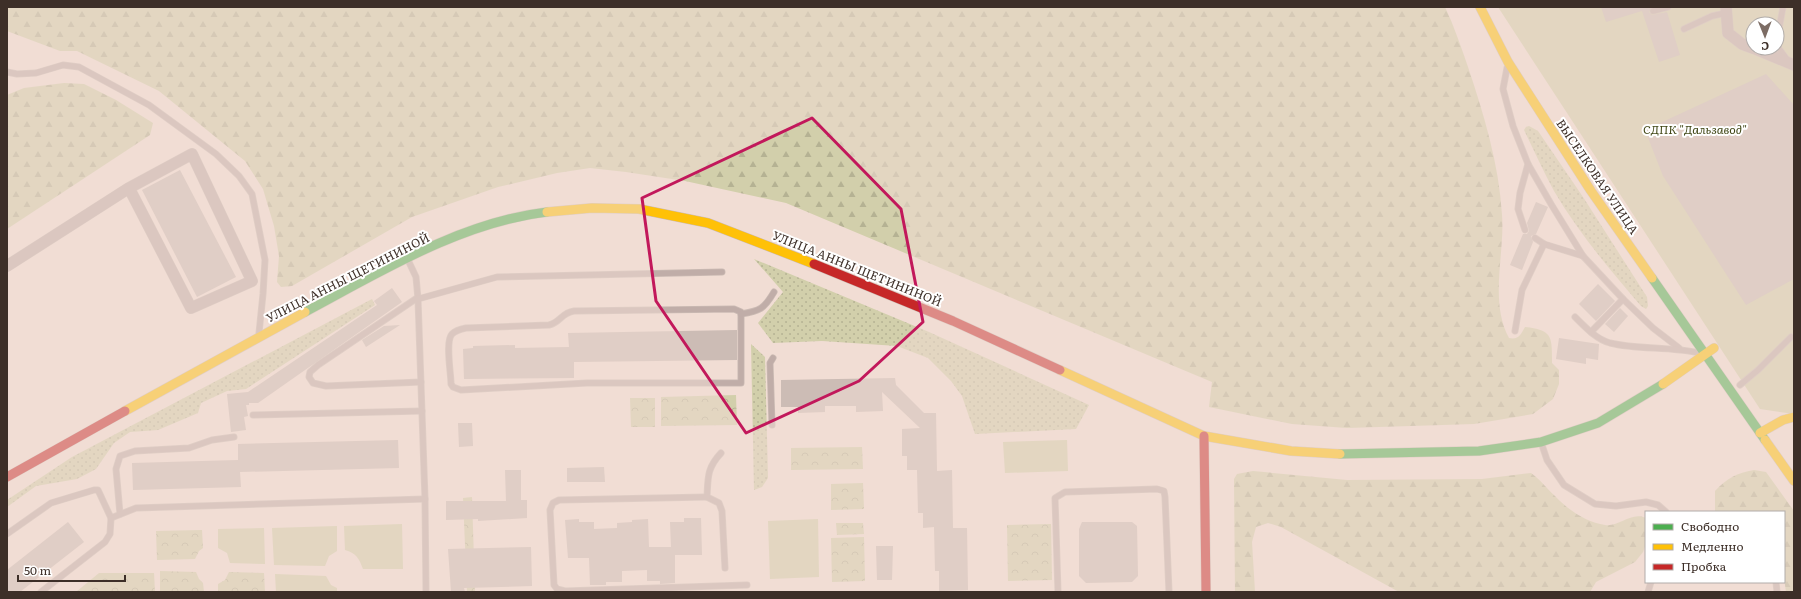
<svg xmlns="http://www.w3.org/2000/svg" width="1801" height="599" viewBox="0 0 1801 599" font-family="Literata,serif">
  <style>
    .grass { fill: url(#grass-dots) }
    .forest { fill: url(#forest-firs) }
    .park { fill: url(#park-crowns) }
    .garden { fill: #d2cfab; fill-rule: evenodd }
    .building { fill: #ccbcb5 }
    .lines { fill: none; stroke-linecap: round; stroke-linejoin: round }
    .lane-casing { stroke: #cbbbb4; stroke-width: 7 }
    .street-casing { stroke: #cbbbb4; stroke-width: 12 }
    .fast-casing { stroke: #cbbbb4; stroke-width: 10 }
    .slow-casing { stroke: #cbbbb4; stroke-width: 10 }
    .jam-casing { stroke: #cbbbb4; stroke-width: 10 }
    .lane { stroke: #c0ada8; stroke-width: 5.5 }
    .street { stroke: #c0ada8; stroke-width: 11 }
    .fast { stroke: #4caf50; stroke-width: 9 }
    .slow { stroke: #ffc107; stroke-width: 9 }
    .jam { stroke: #c62828; stroke-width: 9 }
    .marked { fill: none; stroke: #c2185b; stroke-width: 3; stroke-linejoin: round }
    .labels { text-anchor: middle; stroke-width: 4; stroke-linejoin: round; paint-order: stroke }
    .park-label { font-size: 12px; font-style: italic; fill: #3f4614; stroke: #fff }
    .street-label { font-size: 12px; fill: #3d2f28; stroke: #fff }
  </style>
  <defs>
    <pattern id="grass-dots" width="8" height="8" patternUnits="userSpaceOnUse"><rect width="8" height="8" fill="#d2cfab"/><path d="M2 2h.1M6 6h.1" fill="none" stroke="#b5b293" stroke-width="1.8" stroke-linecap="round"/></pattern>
    <pattern id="forest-firs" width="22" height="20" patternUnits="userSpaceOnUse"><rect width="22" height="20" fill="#d2cfab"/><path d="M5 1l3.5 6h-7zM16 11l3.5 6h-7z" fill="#b5b293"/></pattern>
    <pattern id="park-crowns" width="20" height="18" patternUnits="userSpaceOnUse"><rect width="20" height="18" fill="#d2cfab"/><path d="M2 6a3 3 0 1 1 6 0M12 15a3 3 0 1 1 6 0" fill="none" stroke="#b5b293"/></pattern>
  </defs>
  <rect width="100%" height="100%" fill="#f1ddd4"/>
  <g class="grass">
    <path d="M1529 126 1538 131 1583 197 1647 297 1648 306 1646 309 1641 306C1610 270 1578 232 1554 191 1543 171 1534 150 1524 130L1526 127Z"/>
    <polygon points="754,259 929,332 1089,405 1076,429 975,434 962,396 951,381 928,358 897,346 822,341 773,343 758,323 783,292"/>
    <polygon points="372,299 375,305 246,389 227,391 201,403 198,413 158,430 130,432 114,443 96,469 77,479 36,486 7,507 7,500 72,457"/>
    <polygon points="751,344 765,357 768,478 762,487 754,490"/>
  </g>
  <g class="forest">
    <path d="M7 7H1445C1454 26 1461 47 1468 67 1484 115 1499 164 1502 215 1505 254 1489 301 1509 338 1519 340 1521 334 1525 327 1553 330 1552 337 1552 363L1559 370V384L1553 399 1533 414 1474 424 1347 428 1292 424 1209 407 1212 382 786 203 685 181 626 172 590 168 557 173 498 187 412 217 292 286 281 287 277 282 279 256 274 226 263 189 245 161 159 91 77 51H60L7 31Z"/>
    <polygon points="64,83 84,84 116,100 153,123 150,135 7,229 7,95 24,88"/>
    <path d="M1754 470 1766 472 1794 511V592H1786L1784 578V512H1715V491C1727 478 1737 473 1754 470Z"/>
    <path d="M1253 471 1347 480 1482 479 1531 473C1541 480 1546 488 1555 496 1568 510 1586 522 1605 525 1620 527 1631 511 1646 518V544L1643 552 1635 562 1596 582 1590 592H1399L1281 527 1268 523 1256 527 1252 542 1255 592H1235L1234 479 1237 474Z"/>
  </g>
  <g class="park">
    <polygon points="736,395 737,425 661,426 661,397"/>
    <polygon points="630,398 655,398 655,427 631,427"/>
    <polygon points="862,447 863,469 791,470 791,448"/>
    <polygon points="863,483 864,509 831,510 831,484"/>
    <polygon points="472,497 475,592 467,592 463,498"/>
    <polygon points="836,523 863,523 864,534 837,535"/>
    <polygon points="1051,524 1052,580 1008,581 1007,525"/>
    <polygon points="202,530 203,548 199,551 195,559 157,560 156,531"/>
    <polygon points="864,537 865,581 832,582 831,538"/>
    <polygon points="160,571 196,572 199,579 203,583 204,592 160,592"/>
    <polygon points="229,572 264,573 265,592 218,592 218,584 225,580"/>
    <polygon points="99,573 154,573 155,592 76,592"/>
  </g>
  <g class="garden">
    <path d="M1498 7H1794V414L1760 409ZM1753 24H1777V48H1753Z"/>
    <polygon points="1067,440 1068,471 1005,473 1003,442"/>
    <polygon points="818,519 819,577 770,579 768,521"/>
    <path d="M402 524 403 569H363C359 558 356 553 345 550L344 526Z"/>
    <polygon points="337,526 337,551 329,556 325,566 274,565 272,528"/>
    <polygon points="264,528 265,564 230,563 227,553 218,548 218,529"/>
    <polygon points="275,574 326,576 331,585 337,588 337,592 276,592"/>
  </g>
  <g class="building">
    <polygon points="1601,7 1652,7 1649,12 1652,15 1667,12 1680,55 1659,62 1642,11 1606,22"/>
    <polygon points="1766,74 1794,105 1794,279 1746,305 1663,176 1645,130"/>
    <polygon points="180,170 236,277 197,297 142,190"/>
    <polygon points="1536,202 1548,207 1536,234 1531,236 1533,242 1522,270 1510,265 1523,234 1527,234 1529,231 1527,223"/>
    <polygon points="1598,284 1615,301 1596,321 1579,304"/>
    <polygon points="392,288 402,302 258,403 249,403 249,405 246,405 248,416 244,417 246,430 231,432 227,394 248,392 377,305 374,301"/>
    <polygon points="1620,308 1628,316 1614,332 1605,324"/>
    <polygon points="400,325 366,347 362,340 384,326"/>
    <polygon points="737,330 737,360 574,362 574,378 464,379 463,349 473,348 473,346 515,345 515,348 569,347 568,333"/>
    <polygon points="1559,338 1599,344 1598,360 1586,358 1586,364 1556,359"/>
    <polygon points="895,378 896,385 924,413 936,413 937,471 952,470 953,528 967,528 968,590 939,591 939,571 935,571 934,527 923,528 923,513 918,513 917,470 907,470 907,456 902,456 902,429 920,428 882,392 883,411 856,412 856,406 825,406 825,412 798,413 798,407 781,407 781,380"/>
    <polygon points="458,423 472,423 473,446 459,447"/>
    <polygon points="398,440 399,468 240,472 241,487 133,490 132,463 238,460 238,444"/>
    <polygon points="604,467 605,482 567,482 567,468"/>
    <polygon points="505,470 521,470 521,500 527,500 527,518 478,521 478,519 446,520 446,501 506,501"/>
    <polygon points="684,518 701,518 702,555 675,555 675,583 660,584 660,581 647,581 647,570 622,571 622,582 606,582 606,585 590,585 589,558 568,558 565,520 579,519 579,522 594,522 594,529 617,528 617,523 632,522 632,520 648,519 649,547 671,547 670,522 684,522"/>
    <polygon points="68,522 84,542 20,592 7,592 7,570"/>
    <polygon points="1082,522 1132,522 1137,526 1138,576 1132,582 1086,583 1079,576 1079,529"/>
    <polygon points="876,546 893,546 892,580 877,580"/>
    <polygon points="531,547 532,586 464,588 465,592 451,592 448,549"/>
  </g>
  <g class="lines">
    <g class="lane-casing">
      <g id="lane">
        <polyline points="1653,11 1668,7"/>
        <polyline points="1684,29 1712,16 1726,13"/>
        <polyline points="1777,40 1783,7"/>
        <polyline points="1777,46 1788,61"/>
        <polyline points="1507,68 1503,89 1513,126 1528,164 1551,204 1583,256 1623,299 1653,328 1679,348"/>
        <polyline points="7,72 17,74 36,73 63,65 79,67 149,105 216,154 239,176 252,194 265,260 263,294 259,333"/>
        <polyline points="1525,230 1518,209 1520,193 1528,164"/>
        <polyline points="1535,238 1544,244 1583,256"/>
        <polyline points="408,260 416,277 418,299 425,499 426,592"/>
        <polyline points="417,298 318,365 310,372 309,377 313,383 326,386 421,382"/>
        <polyline points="418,299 497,277 722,272"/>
        <path d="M734 309 741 312V383H587L461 390 453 387 451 384C451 373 445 341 452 334 456 330 461 329 466 328L549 325C561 322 561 313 574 311Z"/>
        <path d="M741 314C760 311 764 309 774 292"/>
        <path d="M1575 317C1585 327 1596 339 1610 343 1638 350 1670 346 1699 353"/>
        <polyline points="1515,331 1522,290 1544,244"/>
        <polyline points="1591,332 1623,299"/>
        <polyline points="1740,385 1758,370 1791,337"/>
        <polyline points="253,415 422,411"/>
        <polyline points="772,425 770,363 773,358"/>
        <polyline points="1541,442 1547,460 1564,485 1595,504 1616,506 1646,502 1658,505 1666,512"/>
        <path d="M721 453C707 468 708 477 707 497L719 503 722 511 725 568"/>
        <polyline points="707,497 559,500 553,503 550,510 554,585 557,589 565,591 747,585"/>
        <polyline points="120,514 116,469 120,456 135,451 189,448 212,440 234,437"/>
        <polyline points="7,534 51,503 94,490 98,490 111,518 136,508 425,499"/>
        <polyline points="1776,582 1777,592"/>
        <polyline points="41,592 105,542 110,534 111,518"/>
        <polyline points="1058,592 1055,498 1065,492 1157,489 1164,491 1165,497 1169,592"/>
        <polyline points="1648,592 1651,582"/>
      </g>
    </g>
    <g class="street-casing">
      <g id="street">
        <polyline points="1726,7 1728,33 1742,44 1753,48"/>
        <polyline points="1753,48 1794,65"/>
        <polyline points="7,266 129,188 192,154 252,281 191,308 129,188"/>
      </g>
    </g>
    <g class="fast-casing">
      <g id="fast">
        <polyline points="1652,278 1765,440"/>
        <path d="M305 312C380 272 461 222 547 212"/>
        <polyline points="1340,454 1479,451 1541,442 1598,423 1663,384"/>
      </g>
    </g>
    <g class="slow-casing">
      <g id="slow">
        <polyline points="1480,7 1508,62 1591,191 1652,278"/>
        <polyline points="547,212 592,208 639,209 708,223 814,264"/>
        <polyline points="1060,370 1204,436 1291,451 1340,454"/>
        <polyline points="1663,384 1714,348"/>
        <polyline points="125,411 305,312"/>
        <polyline points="1760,433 1783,420 1794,417"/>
        <polyline points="1765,440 1794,481"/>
      </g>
    </g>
    <g class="jam-casing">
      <g id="jam">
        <polyline points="814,264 953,321 1060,370"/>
        <polyline points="1204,436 1206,592"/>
        <polyline points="7,477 125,411"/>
      </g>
    </g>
    <use href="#lane" class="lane"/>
    <use href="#street" class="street"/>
    <use href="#fast" class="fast"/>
    <use href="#slow" class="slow"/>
    <use href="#jam" class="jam"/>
  </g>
  <path d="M0 0H1801V599H0ZM812 118 901 209 923 322 859 381 746 433 656 301 642 198Z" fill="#f1ddd4" fill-opacity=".55" fill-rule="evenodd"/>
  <path class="marked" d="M812 118 901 209 923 322 859 381 746 433 656 301 642 198Z"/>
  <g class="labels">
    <g class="park-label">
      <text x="1695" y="134">СДПК "Дальзавод"</text>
    </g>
    <g class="street-label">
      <text transform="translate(1597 177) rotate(56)" y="4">ВЫСЕЛКОВАЯ УЛИЦА</text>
      <text transform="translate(857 269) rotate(22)" y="4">УЛИЦА АННЫ ЩЕТИНИНОЙ</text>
      <text transform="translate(348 278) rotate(-27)" y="4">УЛИЦА АННЫ ЩЕТИНИНОЙ</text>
    </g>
  </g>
  <rect width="1801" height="599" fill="none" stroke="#3d2f28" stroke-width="16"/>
  <rect x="1645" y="511" width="140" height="72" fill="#ffffff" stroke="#b1aca9"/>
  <rect x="1653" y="524" width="20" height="6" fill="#4caf50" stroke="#b1aca9"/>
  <text x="1681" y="531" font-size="12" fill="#3d2f28">Свободно</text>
  <rect x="1653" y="544" width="20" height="6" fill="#ffc107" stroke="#b1aca9"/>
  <text x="1681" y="551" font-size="12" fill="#3d2f28">Медленно</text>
  <rect x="1653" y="564" width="20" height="6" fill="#c62828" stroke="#b1aca9"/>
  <text x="1681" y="571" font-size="12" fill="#3d2f28">Пробка</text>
  <g transform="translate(1765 36) rotate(179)"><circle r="19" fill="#ffffff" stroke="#b1aca9"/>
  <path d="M0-3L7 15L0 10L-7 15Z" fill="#7c6c64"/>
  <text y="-6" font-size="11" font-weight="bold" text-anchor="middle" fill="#3d2f28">С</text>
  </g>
  <path d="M18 575v6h107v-6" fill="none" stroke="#3d2f28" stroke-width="2"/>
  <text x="24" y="575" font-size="12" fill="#3d2f28" stroke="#ffffff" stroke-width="3" paint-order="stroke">50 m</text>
</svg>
